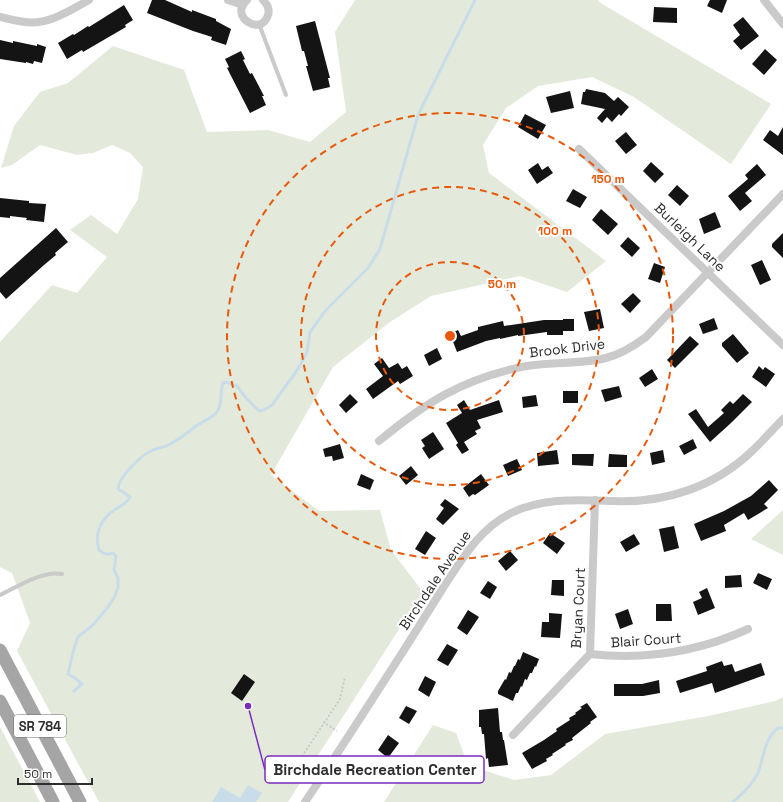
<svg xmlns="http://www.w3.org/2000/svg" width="783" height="802" viewBox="0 0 783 802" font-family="'Space Grotesk',sans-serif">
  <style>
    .green { fill: #e3eadb }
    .water { fill: #c8dde9 }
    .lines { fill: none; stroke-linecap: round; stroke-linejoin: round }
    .stream { stroke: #c8dde9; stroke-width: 3 }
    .building { fill: #141414 }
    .path { stroke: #cacaca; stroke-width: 2; stroke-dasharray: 2 2; stroke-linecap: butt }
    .lane { stroke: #cacaca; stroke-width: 4 }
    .street { stroke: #cacaca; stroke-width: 8 }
    .primary { stroke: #a5a5a5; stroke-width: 13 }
    .ring { fill: none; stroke: #e8590c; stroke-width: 2; stroke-dasharray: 7 5 }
    .labels { text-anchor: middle; stroke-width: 4; stroke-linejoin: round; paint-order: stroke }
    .shield { fill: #fff; stroke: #6c6c6c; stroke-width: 1 }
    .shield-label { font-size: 13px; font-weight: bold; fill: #2d2d2d }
    .street-label { font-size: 14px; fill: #2d2d2d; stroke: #fff }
    .centre { fill: #e8590c; stroke: #fff; stroke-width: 2 }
    .ring-label { font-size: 12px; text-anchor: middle; font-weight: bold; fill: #e8590c; stroke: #fff; stroke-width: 4; stroke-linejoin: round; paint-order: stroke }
    .leader { fill: none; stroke: #7b2cbf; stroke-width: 1.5 }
    .callout-dot { fill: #7b2cbf; stroke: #fff; stroke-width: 1.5 }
    .callout { fill: #fff; stroke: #7b2cbf; stroke-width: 1.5 }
    .callout-label { font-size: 15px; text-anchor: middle; font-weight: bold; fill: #2d2d2d }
  </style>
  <rect width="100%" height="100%" fill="#fff"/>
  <g class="green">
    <polygon points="355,0 598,0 599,2 771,104 731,164 634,97 592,77 538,86 506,108 483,145 489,173 606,261 567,292 520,276 431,296 390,322 333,367 271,475 319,511 380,510 391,550 423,592 288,802 99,802 17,651 30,623 12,573 0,567 0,342 52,285 77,293 107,257 70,230 91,215 117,234 138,199 143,167 130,153 112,145 93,153 77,155 40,145 12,165 1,168 14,126 40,92 68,83 113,46 184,70 207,132 268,130 310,142 346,112 335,32"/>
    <polygon points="783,510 783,555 751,539"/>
    <polygon points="783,697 783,802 384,802 433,725 456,733 468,765 514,780 551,775 605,734 708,716 775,701"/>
    <polygon points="0,727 40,802 0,802"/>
  </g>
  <polygon class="water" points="248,785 262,793 256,802 212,802 221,787 240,798"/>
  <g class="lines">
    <g class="stream">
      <path d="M74 691 82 684 75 678 68 674 73 652 78 637 93 625 108 607 115 596 118 587V578L114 570 116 556 113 553C107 555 104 554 99 550 94 533 101 518 116 509 122 505 126 504 130 497L126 494 118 489C118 478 140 456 151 451 156 448 163 448 168 445 179 440 187 433 196 426 202 422 212 418 217 412 224 401 219 395 223 383L226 382 237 386 246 398 259 411 264 410 272 405 298 369 307 352 310 332 326 310 368 268 380 249 418 115 475 0"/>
      <path d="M733 802C743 793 752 785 758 773 764 757 764 739 778 728H783"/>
    </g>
  </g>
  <g class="building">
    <polygon points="152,0 165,0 192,12 192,10 216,19 216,21 231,29 226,45 211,40 212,37 193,31 147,13"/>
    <polygon points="710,0 727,0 722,13 707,6"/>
    <polygon points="124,5 133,20 125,25 126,27 83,52 82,50 67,59 58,43 73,34 74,35 88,26 89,27"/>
    <polygon points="654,7 677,8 677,23 653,22"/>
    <polygon points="743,17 759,36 741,50 733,41 740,35 733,25"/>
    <polygon points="315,21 330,78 328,78 330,87 313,91 306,66 308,66 304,51 302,51 296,26"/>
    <polygon points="0,40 13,43 13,41 37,46 37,44 46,47 42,63 34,61 33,64 26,62 26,63 0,59"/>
    <polygon points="765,49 777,60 764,75 752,64"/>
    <polygon points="241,51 245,59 243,60 250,74 252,73 264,96 262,96 266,105 250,113 227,68 229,67 225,59"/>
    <polygon points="586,89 605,93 614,101 618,97 629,107 621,116 619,114 612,122 607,117 602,123 597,118 605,109 581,104 583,92 585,92"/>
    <polygon points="570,91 574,108 551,113 546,97"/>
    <polygon points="525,114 546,125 538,139 518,127"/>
    <polygon points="783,127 783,155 763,140 770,130 778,136"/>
    <polygon points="626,132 637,145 626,154 615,141"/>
    <polygon points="651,162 664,174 655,183 643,171"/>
    <polygon points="538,163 542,170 548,166 553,173 537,184 528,170"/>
    <polygon points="757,164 766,175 745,193 752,201 740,211 728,196 748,179 745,175"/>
    <polygon points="677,185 689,196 680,206 668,195"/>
    <polygon points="573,189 587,197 580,208 566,201"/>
    <polygon points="0,198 29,201 29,203 46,204 44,222 26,220 27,218 10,216 10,218 0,217"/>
    <polygon points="601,209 618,224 608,235 592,220"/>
    <polygon points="715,212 721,227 704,234 699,219"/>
    <polygon points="56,228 68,242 55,253 56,255 44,265 6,299 0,292 0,278"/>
    <polygon points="783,233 783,258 772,247 772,244"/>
    <polygon points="628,237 640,248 632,257 620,246"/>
    <polygon points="762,260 771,280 760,285 751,265"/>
    <polygon points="654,263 665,267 660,283 648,279"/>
    <polygon points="633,293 641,301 630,313 621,304"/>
    <polygon points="600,309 604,328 589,331 584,312"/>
    <polygon points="714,318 718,329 703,334 699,324"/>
    <polygon points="563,319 574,319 574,331 563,331 563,335 547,335 547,332 518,336 518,335 500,339 500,338 486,341 457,352 450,334 458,330 461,336 478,330 478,327 503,321 504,326 544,320 563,320"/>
    <polygon points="733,334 749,353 737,363 722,346 722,343"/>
    <polygon points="690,336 699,344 675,368 667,360"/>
    <polygon points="437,348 442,359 429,366 424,355"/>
    <polygon points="382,358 389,368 398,363 402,369 407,366 413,376 400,384 398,381 373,399 366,389 383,376 374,364"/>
    <polygon points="759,366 763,370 765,367 775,374 766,387 752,377"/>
    <polygon points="652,369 658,379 645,387 639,378"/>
    <polygon points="619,386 622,397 605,402 601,390"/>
    <rect x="563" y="391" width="15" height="12"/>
    <polygon points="350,394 358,402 346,413 339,405"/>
    <polygon points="743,394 752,402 731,423 710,442 688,414 696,409 708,427 724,413 721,410 730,401 733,404"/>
    <polygon points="536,395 538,406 523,408 522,397"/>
    <polygon points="464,400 470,410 499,400 503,412 477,420 481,428 475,431 477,434 464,442 469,450 462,454 456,445 458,443 446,423 462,413 457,405"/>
    <polygon points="433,432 444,449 429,459 422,448 425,446 421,440"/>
    <polygon points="693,439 697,448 684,455 679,446"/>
    <polygon points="340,444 344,458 333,461 332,456 325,457 323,449"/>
    <polygon points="557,450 559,464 538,466 537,453"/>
    <polygon points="663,450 665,462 652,465 650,453"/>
    <polygon points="572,454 594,454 593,466 572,465"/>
    <polygon points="609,454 627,455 627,467 608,467"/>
    <polygon points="517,459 522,470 508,476 503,465"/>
    <polygon points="411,466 418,475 406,485 399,476"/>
    <polygon points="361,474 374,480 370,490 357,485"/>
    <polygon points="481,474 489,485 475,495 473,494 469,497 463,488"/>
    <polygon points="769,480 778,490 764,504 768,508 748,520 744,513 724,525 726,531 701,541 694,524 724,511 751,496"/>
    <polygon points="445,499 459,509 443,525 436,519 444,508 440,505"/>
    <polygon points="674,526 679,548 664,552 659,529"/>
    <polygon points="426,531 436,538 425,555 415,549"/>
    <polygon points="550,533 565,543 557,554 543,543"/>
    <polygon points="634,534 640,544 626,552 620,542"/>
    <polygon points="510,551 518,560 506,571 498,561"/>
    <polygon points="758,573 772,579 767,590 753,583"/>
    <polygon points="741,575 742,587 725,588 725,576"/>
    <polygon points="552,580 564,580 564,596 551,595"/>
    <polygon points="488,581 497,587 490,599 480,593"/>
    <polygon points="707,588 715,608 698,615 693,602 702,598 699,592"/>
    <polygon points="656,604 671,604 672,621 656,621"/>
    <polygon points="628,609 633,624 620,629 615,614"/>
    <polygon points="468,610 479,617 467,635 457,628"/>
    <polygon points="549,613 562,614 560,638 541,637 542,622 549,622"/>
    <polygon points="447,644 458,650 448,666 437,660"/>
    <polygon points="523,652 539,659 536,667 535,666 532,673 530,673 527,680 525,679 522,687 521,686 518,693 516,693 513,701 498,694 498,691 505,679 506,680 509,672 511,673 514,666 515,666 518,659 520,660"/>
    <polygon points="722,661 724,666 732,664 735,672 761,663 765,675 715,693 712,683 680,693 676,681 707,671 706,667"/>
    <polygon points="244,674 255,682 242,701 231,693"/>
    <polygon points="425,676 436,682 429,697 418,690"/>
    <polygon points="659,680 660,693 643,696 614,696 614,684 642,684"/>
    <polygon points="587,703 597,717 590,722 591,723 572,738 573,740 565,744 566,745 552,754 553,755 546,759 547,761 532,769 522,753 544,740 557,731 556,729 570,720 569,718 576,714 575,713 582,708 580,707"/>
    <polygon points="406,706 417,711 409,724 399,718"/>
    <polygon points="498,708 500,732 502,732 503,740 504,740 508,765 489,767 488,758 486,759 484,734 482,734 481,727 479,727 479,710"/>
    <polygon points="388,735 399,743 388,758 378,750"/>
  </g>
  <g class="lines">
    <g class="path">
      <polyline points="323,722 337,731"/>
      <polyline points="293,770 340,699 345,677"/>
    </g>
    <g class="lane">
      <polyline points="259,24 286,95"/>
      <path d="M0 595C17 587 43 570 62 574"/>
    </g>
    <g class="street">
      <polyline points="228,0 243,5"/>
      <path d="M247 0C228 17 262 37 268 15 270 9 267 4 263 0"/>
      <polyline points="764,0 783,24"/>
      <path d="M0 17C8 19 16 21 25 22 49 25 69 11 89 0"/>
      <polyline points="579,149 783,345"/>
      <path d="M379 441C425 403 461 380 521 367 549 361 578 365 606 358 621 354 634 346 646 337L783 194"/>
      <path d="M590 654C645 660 698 652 748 629"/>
      <polyline points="513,735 590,654 595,500"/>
      <path d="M305 802C339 752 371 701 404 650 417 629 430 609 443 588 462 559 479 529 511 513 544 497 579 500 615 501 665 503 714 487 751 452 762 442 772 430 783 419"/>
    </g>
    <g class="primary">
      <polyline points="0,650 80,802"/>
      <polyline points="0,701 53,802"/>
    </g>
  </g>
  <g class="ring">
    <circle cx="450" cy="336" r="74"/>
    <circle cx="450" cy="336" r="149"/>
    <circle cx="450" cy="336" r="223"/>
  </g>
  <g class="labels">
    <rect class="shield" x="14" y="715" width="52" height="22" rx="3"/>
    <g class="shield-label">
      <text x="40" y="731">SR 784</text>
    </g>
    <g class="street-label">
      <text transform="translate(690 237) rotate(44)" y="5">Burleigh Lane</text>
      <text transform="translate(567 348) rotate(-7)" y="5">Brook Drive</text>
      <text transform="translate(435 580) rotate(-56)" y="5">Birchdale Avenue</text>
      <text transform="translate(578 608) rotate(-87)" y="5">Bryan Court</text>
      <text transform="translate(646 640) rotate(-4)" y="5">Blair Court</text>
    </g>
  </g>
  <circle cx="450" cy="336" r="6" class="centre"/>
  <g class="ring-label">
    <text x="608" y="183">150 m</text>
    <text x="555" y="235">100 m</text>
    <text x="502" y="288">50 m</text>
  </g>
  <path class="leader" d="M248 706L265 770"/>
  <circle class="callout-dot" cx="248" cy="706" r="4"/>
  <rect class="callout" x="265" y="756" width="219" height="27" rx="4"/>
  <g class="callout-label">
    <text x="375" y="775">Birchdale Recreation Center</text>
  </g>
  <path d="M18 778v6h74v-6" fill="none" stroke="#2d2d2d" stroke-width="2"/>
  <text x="24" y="778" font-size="12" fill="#2d2d2d" stroke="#ffffff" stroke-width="3" paint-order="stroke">50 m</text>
</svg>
